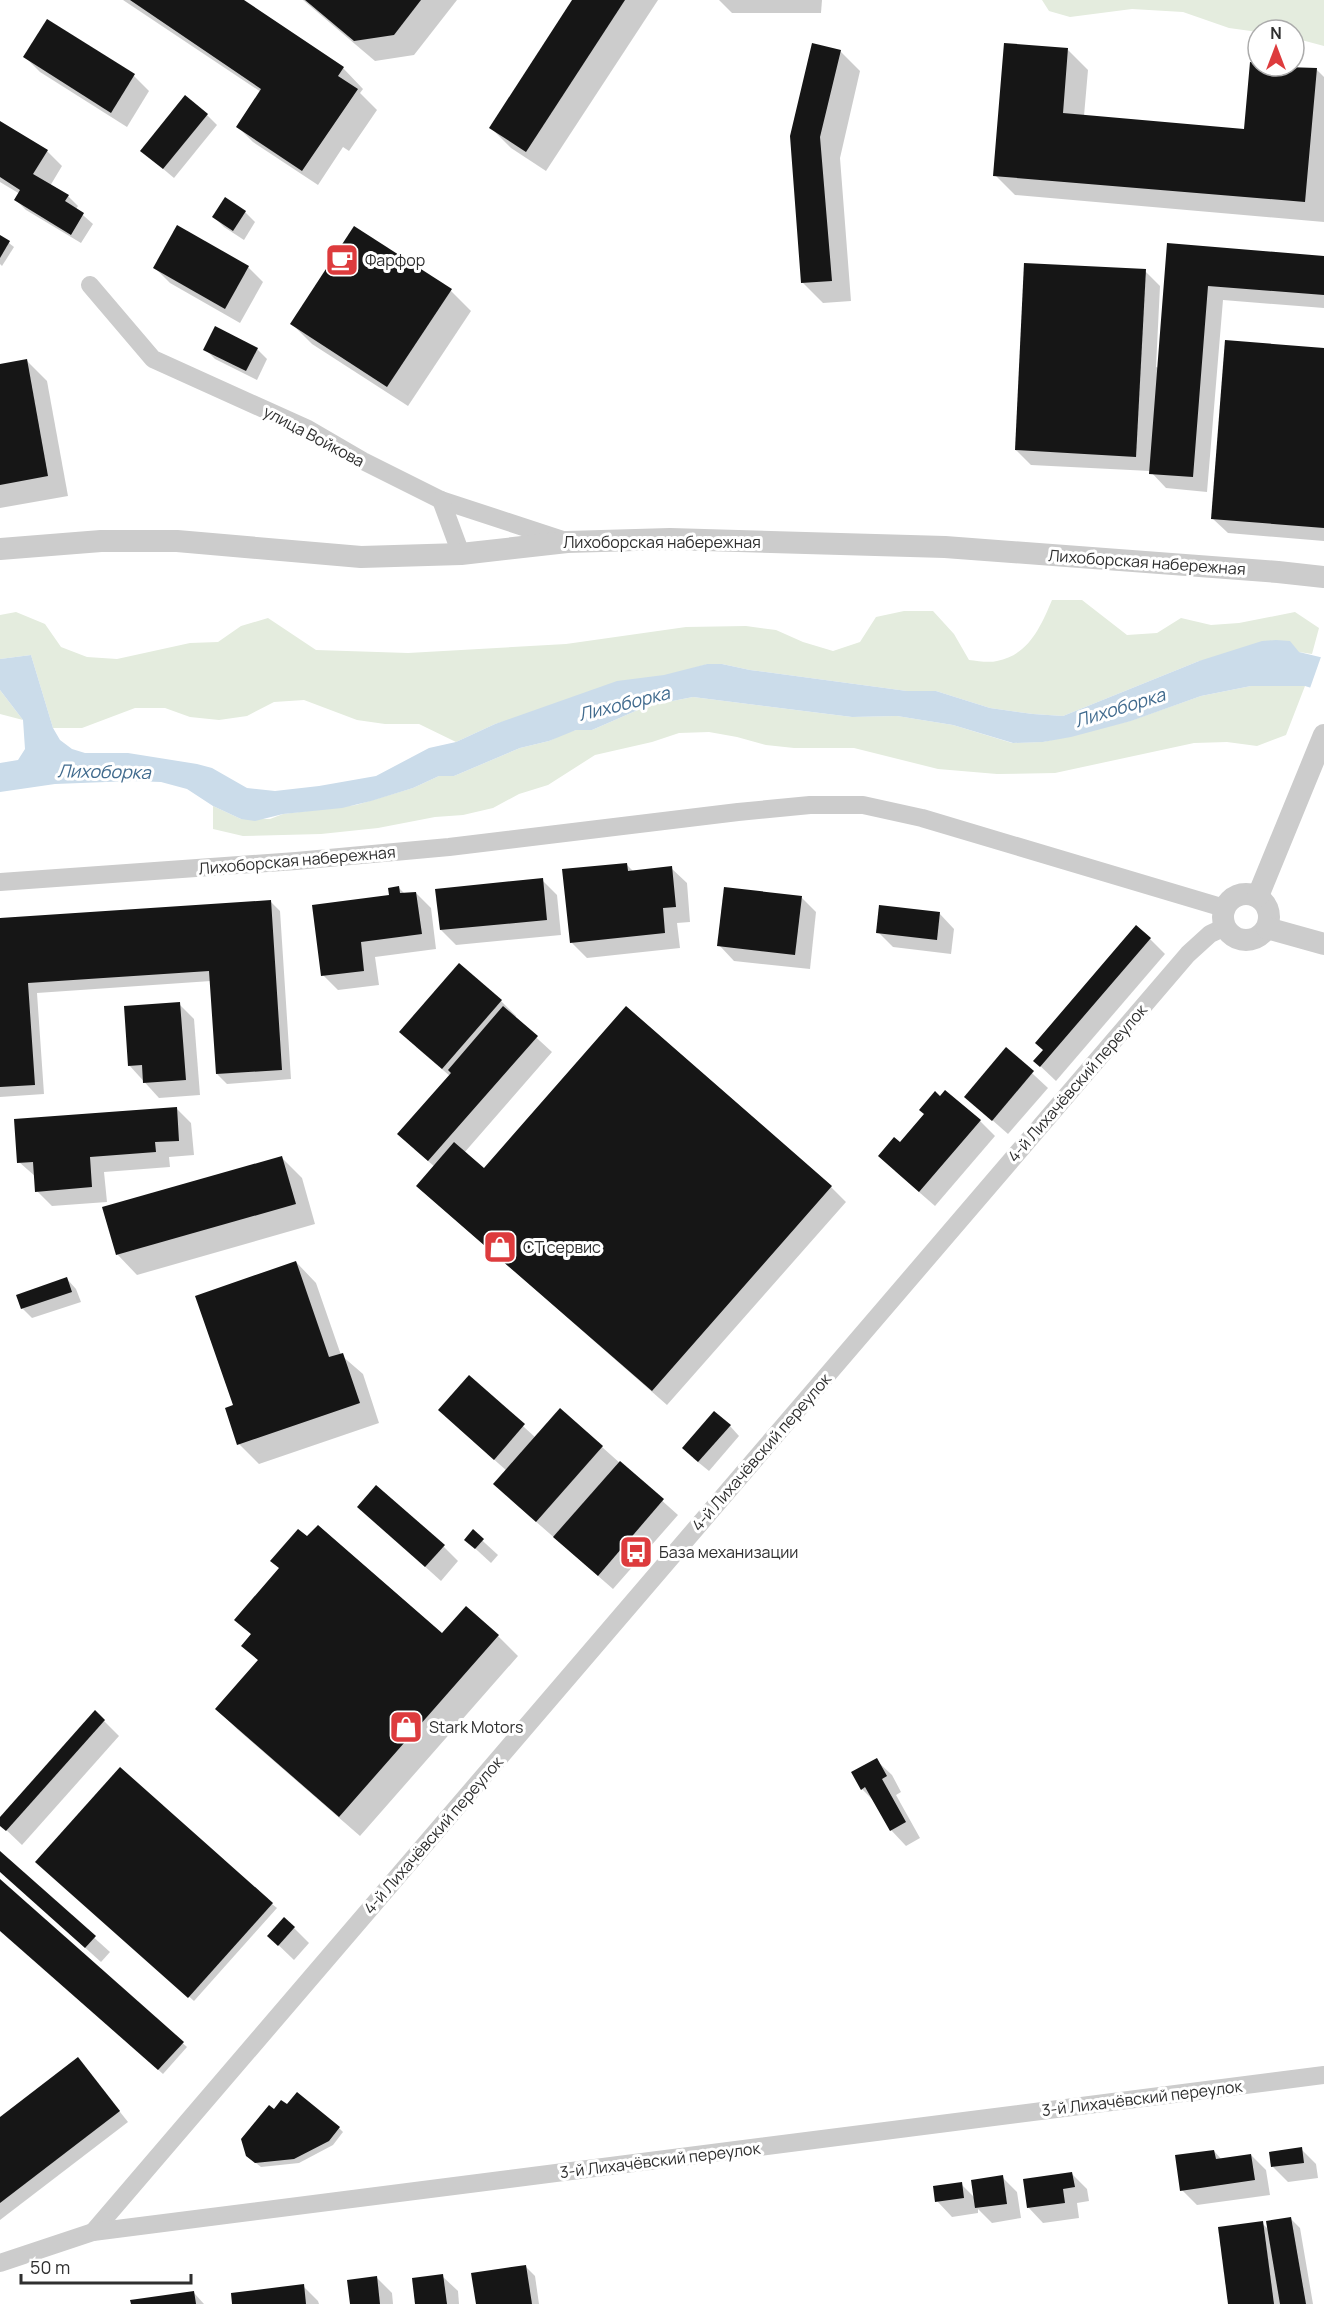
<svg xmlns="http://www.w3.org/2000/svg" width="1324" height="2304" viewBox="0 0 1324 2304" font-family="Manrope,sans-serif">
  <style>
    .green { fill: #e4ecde }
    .water { fill: #cbdcea }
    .pier { fill: #fff }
    .shadow { fill: #0003 }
    .building { fill: #161616 }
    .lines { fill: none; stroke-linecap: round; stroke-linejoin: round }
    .minor { stroke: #ccc; stroke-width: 18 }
    .tertiary { stroke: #ccc; stroke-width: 22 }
    .labels { text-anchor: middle; stroke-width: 6; stroke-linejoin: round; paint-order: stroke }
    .poi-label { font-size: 16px; fill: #2f2f2f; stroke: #fff; text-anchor: start }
    .street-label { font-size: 16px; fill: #2f2f2f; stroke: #fff }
    .water-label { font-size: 18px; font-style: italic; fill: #416b8e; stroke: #fff }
  </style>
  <rect width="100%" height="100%" fill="#fff"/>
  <g class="green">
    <polygon points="1042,0 1324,0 1324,46 1294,38 1294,30 1258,30 1258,32 1229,28 1183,12 1132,9 1070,17 1049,11"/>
    <path d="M1052 600H1082L1127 635 1157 633 1181 618 1211 625 1239 623 1295 612 1319 628 1312 654 1299 652 1199 661 1063 716 1033 714 990 708 936 691H907L750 670 722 664H708L495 724 456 742 419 724H385L357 720 304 700 274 702 247 716 219 720 190 717 165 708H135L82 728H53L31 655 0 659V615L16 612 45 624 61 647 87 657 117 659 190 643 218 642 241 626 268 618 316 650 408 653 566 644 686 627 746 626 776 630 803 642 833 651 860 642 876 617 904 611H933L954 634 969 660C978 661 989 663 997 661 1029 655 1041 626 1052 600Z"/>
    <polygon points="1251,686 1305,686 1286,735 1257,746 1227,742 1194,743 1055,773 997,774 938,769 854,748 794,748 766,745 737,737 709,732 679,733 652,742 595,755 548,785 519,794 493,808 463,815 435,817 378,828 321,834 243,836 213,829 213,806 241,819 270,819 283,814 356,805 413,788 439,776 454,776 520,748 549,741 563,734 576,730 592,730 647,706 693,697 852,717 897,716 953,725 1012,743 1043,742 1130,721 1201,696"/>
    <polygon points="0,690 23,720 0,714"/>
  </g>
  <polygon class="water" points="1276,640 1290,641 1299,652 1324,658 1324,692 1305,686 1251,686 1201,696 1131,721 1071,737 1043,742 1013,743 953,725 897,716 852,717 693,697 647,706 592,730 576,730 549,741 520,748 454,776 439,776 413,788 371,801 342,808 283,814 255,821 241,819 213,806 187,789 161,782 132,781 55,784 0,792 0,763 18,760 25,749 23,720 0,690 0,659 31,655 53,728 60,740 72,749 85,753 128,753 197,764 212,768 247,788 275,791 319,786 376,776 429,748 456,742 495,724 617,681 664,675 707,664 722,664 750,670 907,691 936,691 990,708 1033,714 1063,716 1199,661 1262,641"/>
  <polygon class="pier" points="1322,654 1324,654 1324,695 1309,691"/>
  <g class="shadow">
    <polygon points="123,0 241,0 343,68 363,89 360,93 377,110 349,151 343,147 318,185 253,142 238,127 261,92"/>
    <polygon points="303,0 457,0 414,55 375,61"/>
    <polygon points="574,0 658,0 546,171 511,148 491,128"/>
    <polygon points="719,0 822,0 821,13 732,13"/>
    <polygon points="48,21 134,76 149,91 127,127 40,72 25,57"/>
    <polygon points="813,45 840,51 860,71 840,158 851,301 823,303 803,283"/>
    <polygon points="1068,50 1088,70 1084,116 1245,130 1258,64 1258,66 1316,69 1324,77 1324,222 1015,195 995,175"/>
    <polygon points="207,115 217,125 174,178 142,151"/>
    <polygon points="0,123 47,151 62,166 50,186 68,196 78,206 76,209 93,224 81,243 26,210 16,200 20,194 0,182"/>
    <polygon points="225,199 245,212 255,222 244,240 224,227 214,217"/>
    <polygon points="0,236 14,247 2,266 0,264"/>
    <polygon points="1169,245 1324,257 1324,308 1223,300 1207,492 1166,488 1150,471 1031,465 1016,450 1145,271 1160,286 1156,367 1159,368"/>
    <polygon points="248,267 263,282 240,323 170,283 155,268"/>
    <polygon points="451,291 471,311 408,406 312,344 292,324"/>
    <polygon points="205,349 257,349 267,359 257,380 215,359"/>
    <polygon points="1324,349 1324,541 1228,533 1212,518"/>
    <polygon points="27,361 47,381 68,496 0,508 0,366"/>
    <polygon points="626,864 634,872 671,868 687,883 690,922 677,923 680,948 587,958 572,943"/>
    <polygon points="542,880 557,895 561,935 456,945 441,930"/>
    <polygon points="399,888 405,894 416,893 431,908 436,949 375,957 379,985 338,990 323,975"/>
    <polygon points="801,897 816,912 810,969 734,961 719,945"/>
    <polygon points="270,901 280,911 291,1079 227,1084 217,1074 211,981 37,993 44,1094 0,1097 0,920"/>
    <polygon points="939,913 954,929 951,954 893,947 878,932"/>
    <polygon points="1150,939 1165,954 1056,1081 1035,1061"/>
    <polygon points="460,965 501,1001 516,1016 515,1018 552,1052 464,1153 484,1170 831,1187 846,1202 667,1405 433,1200 435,1167 414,1149 450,1076 416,1047"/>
    <polygon points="179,1004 194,1019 200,1095 159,1098 129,1065"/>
    <polygon points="1006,1049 1048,1088 1008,1134 966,1097"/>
    <polygon points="176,1108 191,1123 194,1155 169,1157 170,1167 104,1172 107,1202 52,1206 37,1191 36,1177 19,1162"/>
    <polygon points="980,1121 995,1136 935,1206 895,1171 900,1144"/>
    <polygon points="282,1158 302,1178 315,1224 137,1275 117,1254"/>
    <polygon points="296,1262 316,1283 341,1355 363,1374 379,1423 259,1464 239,1444 234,1406"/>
    <polygon points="67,1279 76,1289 81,1302 32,1318 22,1308"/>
    <polygon points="469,1377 536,1438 602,1447 678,1515 613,1589 510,1499 507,1471 455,1425"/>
    <polygon points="730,1426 739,1436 709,1471 693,1458"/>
    <polygon points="359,1507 443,1546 458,1561 441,1581"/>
    <polygon points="473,1532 498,1555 491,1563 466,1540"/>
    <polygon points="236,1620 442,1635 498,1636 518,1656 360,1836 237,1729 217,1709 259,1661 243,1646 252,1635"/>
    <polygon points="104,1721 119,1736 22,1845 0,1824 0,1819"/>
    <polygon points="876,1760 892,1775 901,1792 896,1795 920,1838 906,1846 891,1830 875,1802 862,1789"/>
    <polygon points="0,1853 110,1952 101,1962 0,1871"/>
    <polygon points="42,1866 272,1904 277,1908 194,2001"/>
    <polygon points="0,1881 187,2047 163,2074 0,1929"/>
    <polygon points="294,1928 309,1943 294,1960 269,1936"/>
    <polygon points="78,2059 128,2122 0,2220 0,2119"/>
    <polygon points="274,2111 339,2128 343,2132 333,2145 299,2163 261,2167 252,2160"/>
    <polygon points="1301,2149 1316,2164 1318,2178 1288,2182 1273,2167"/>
    <polygon points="1214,2151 1222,2160 1251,2155 1266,2170 1270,2195 1197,2205 1182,2190"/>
    <polygon points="1072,2174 1087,2189 1089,2201 1077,2203 1079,2218 1043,2223 1028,2207"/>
    <polygon points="1002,2177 1017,2192 1021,2218 992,2223 978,2209 978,2213 952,2217 937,2201 961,2184 975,2198"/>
    <polygon points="1290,2218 1300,2228 1313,2304 1230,2304 1262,2223 1269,2230"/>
    <polygon points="525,2266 535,2276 539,2304 477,2304"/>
    <polygon points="442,2276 458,2291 459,2304 416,2304"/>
    <polygon points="377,2278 392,2293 393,2304 351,2304"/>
    <polygon points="303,2286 318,2301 319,2304 233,2304"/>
    <polygon points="194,2293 204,2304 132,2304"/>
  </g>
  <g class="building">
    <polygon points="130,0 244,0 344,67 338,76 358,89 302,171 236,127 261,89"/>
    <polygon points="305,0 421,0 394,35 354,41"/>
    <polygon points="572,0 625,0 526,152 489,128"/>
    <polygon points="47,19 135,74 111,113 23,57"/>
    <polygon points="812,43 841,50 820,137 832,281 801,283 790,136"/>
    <polygon points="1004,43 1068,48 1063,113 1244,129 1250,62 1258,63 1258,66 1317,68 1305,202 993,176"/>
    <polygon points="185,95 208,114 163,169 140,151"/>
    <polygon points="0,121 48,150 33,174 69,195 65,201 84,213 71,235 14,200 20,190 0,177"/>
    <polygon points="225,197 246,211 233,231 212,217"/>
    <polygon points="177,225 249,266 225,309 153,268"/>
    <polygon points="354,226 452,289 387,387 290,324"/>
    <polygon points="0,235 10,241 0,258"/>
    <polygon points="1167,243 1324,256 1324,295 1208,286 1193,477 1149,474"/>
    <polygon points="1024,263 1146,269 1136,457 1015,450"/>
    <polygon points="215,326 258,348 246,371 203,350"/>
    <polygon points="1225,340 1324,348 1324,528 1211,519"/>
    <polygon points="27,359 48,476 0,485 0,364"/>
    <polygon points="627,863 628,871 672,866 676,907 663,908 665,933 570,943 562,869"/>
    <polygon points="543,878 547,920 440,930 435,889"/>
    <polygon points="399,886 400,893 416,892 422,934 361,942 364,971 321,976 312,905 389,895 388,888"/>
    <polygon points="724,887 802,896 795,955 717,946"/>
    <polygon points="271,900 282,1070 216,1074 209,971 28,983 35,1085 0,1087 0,918"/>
    <polygon points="879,905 940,912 937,940 876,933"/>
    <polygon points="1136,925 1151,938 1040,1067 1033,1061 1043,1050 1035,1043"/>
    <polygon points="459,963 502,1000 442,1069 399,1032"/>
    <polygon points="180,1002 186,1080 143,1083 142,1065 128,1066 124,1006"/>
    <polygon points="503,1006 538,1036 428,1161 397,1134 451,1073 448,1070"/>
    <polygon points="626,1006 832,1186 652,1391 416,1186 454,1142 484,1168"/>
    <polygon points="1006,1047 1034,1071 992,1121 964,1097"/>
    <polygon points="945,1090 981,1120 919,1192 878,1156 894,1137 900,1142 924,1114 919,1110 935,1091 940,1096"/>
    <polygon points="177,1107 179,1141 155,1142 156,1152 90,1157 92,1187 35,1192 33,1162 17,1163 14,1119"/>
    <polygon points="282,1156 296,1204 116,1255 102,1207"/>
    <polygon points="296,1261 329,1357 343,1353 360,1403 237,1445 225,1408 233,1405 195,1296"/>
    <polygon points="67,1277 72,1292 21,1309 16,1295"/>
    <polygon points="469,1375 525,1424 494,1460 438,1410"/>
    <polygon points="560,1408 603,1446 536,1522 493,1484"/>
    <polygon points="714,1411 731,1425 698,1462 682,1448"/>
    <polygon points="620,1461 664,1499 598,1576 553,1537"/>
    <polygon points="376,1485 445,1545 425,1567 357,1507"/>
    <polygon points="318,1525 442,1633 466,1606 499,1635 339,1817 215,1709 258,1660 241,1646 251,1634 234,1620 279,1568 270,1561 298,1529 307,1536"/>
    <polygon points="473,1529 484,1539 475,1549 464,1540"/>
    <polygon points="95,1710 105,1720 6,1831 0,1826 0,1817"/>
    <polygon points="877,1758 887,1776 882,1779 906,1822 890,1831 865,1787 861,1790 851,1772"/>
    <polygon points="120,1767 273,1903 188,1998 35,1862"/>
    <polygon points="0,1851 96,1936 85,1948 0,1872"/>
    <polygon points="0,1879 184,2042 158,2070 0,1931"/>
    <polygon points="284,1917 295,1927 278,1946 267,1936"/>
    <polygon points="78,2057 120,2111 0,2203 0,2117"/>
    <polygon points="297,2092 340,2127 329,2141 294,2159 255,2163 246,2156 241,2139 269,2105 274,2109 281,2100 287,2104"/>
    <polygon points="1302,2147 1304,2163 1271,2167 1269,2152"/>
    <polygon points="1214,2150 1216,2159 1251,2154 1255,2180 1180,2191 1175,2155"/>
    <polygon points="1072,2172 1075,2187 1063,2189 1065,2203 1027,2208 1023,2179"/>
    <polygon points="1003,2175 1007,2204 975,2208 971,2180"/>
    <polygon points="962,2182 964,2198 935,2202 933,2186"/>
    <polygon points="1291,2217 1306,2304 1280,2304 1266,2221"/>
    <polygon points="1263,2221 1274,2304 1228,2304 1218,2227"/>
    <polygon points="526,2265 532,2304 476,2304 471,2273"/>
    <polygon points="443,2274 447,2304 415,2304 412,2278"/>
    <polygon points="377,2276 380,2304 350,2304 347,2280"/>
    <polygon points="304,2284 306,2304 232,2304 231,2293"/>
    <polygon points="194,2291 196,2304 131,2304 130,2300"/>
  </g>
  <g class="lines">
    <g class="minor">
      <polyline points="90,285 153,359 308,429 363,461 441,500 566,541"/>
      <polyline points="441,500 461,554"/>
      <polyline points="0,882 296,861 449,847 738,812 810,805 863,805 922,818 1224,908"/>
      <polyline points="93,2232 1188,954 1210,934 1225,927"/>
      <polyline points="0,2263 93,2232 1324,2075"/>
    </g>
    <g class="tertiary">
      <polyline points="0,549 101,541 177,541 361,557 461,554 567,542 670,539 945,547 1278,572 1324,577"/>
      <circle cx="1246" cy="917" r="23"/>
      <polyline points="1258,896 1324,735"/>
      <polyline points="1267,928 1324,944"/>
    </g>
  </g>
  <defs>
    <g id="cafe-square" transform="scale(1.725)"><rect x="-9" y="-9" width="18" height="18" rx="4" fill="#dd3b3d" stroke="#fff"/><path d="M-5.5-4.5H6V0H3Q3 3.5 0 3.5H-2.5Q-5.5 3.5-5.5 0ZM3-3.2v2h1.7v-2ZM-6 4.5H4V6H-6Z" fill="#fff"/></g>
    <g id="shop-square" transform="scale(1.725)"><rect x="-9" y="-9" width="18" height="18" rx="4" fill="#dd3b3d" stroke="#fff"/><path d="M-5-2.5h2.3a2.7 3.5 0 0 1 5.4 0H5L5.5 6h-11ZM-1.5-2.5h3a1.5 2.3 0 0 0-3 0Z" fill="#fff"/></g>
    <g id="bus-square" transform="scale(1.725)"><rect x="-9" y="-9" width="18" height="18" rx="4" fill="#dd3b3d" stroke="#fff"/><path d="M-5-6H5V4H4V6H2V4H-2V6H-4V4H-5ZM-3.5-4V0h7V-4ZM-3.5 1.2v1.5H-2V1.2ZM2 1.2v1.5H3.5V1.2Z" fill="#fff"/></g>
  </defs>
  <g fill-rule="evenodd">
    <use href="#cafe-square" x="342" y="260"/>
    <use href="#shop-square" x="500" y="1247"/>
    <use href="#bus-square" x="636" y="1552"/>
    <use href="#shop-square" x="406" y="1727"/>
  </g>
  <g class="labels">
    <g class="poi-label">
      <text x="365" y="266">Фарфор</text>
      <text x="523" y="1253">СТ сервис</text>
      <text x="659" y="1558">База механизации</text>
      <text x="429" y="1733">Stark Motors</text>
    </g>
    <g class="street-label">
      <text transform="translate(314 436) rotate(28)" y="6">улица Войкова</text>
      <text x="662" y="548">Лихоборская набережная</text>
      <text transform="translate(1147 562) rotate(4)" y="6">Лихоборская набережная</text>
      <text transform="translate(297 860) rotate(-5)" y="6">Лихоборская набережная</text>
      <text transform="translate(1077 1083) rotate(-49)" y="6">4-й Лихачёвский переулок</text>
      <text transform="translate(761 1452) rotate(-49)" y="6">4-й Лихачёвский переулок</text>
      <text transform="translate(433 1835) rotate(-49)" y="6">4-й Лихачёвский переулок</text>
      <text transform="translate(1142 2098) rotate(-7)" y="6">3-й Лихачёвский переулок</text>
      <text transform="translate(660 2160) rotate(-7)" y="6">3-й Лихачёвский переулок</text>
    </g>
    <g class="water-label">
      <text transform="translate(624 704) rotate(-14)" y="6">Лихоборка</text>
      <text transform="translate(1120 708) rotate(-17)" y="6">Лихоборка</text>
      <text transform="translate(104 772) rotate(1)" y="6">Лихоборка</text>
    </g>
  </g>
  <g transform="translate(1276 48)"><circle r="28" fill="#ffffff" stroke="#acacac" stroke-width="1.5"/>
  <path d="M0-4.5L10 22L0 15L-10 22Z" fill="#dd3b3d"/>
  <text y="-9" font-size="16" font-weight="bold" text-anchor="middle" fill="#2f2f2f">N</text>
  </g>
  <path d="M21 2274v9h170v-9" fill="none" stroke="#2f2f2f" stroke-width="3"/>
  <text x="30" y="2274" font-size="18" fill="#2f2f2f" stroke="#ffffff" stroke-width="4.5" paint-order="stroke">50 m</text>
</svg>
